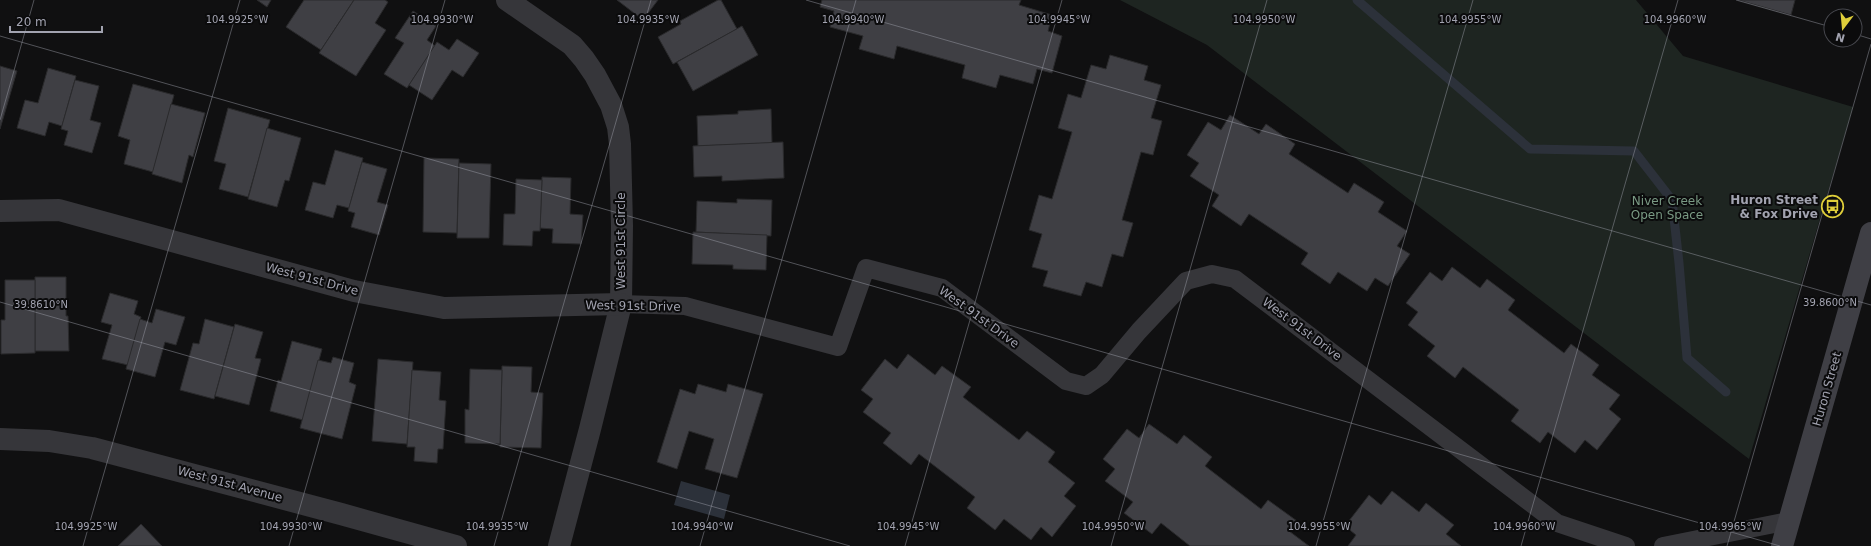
<svg xmlns="http://www.w3.org/2000/svg" width="1871" height="546" font-family="'DejaVu Sans',sans-serif">
	<rect width="100%" height="100%" fill="#101011"/>
	<!-- green -->
	<path fill="#1e2521" d="M 1120,0 L 1636,0 L 1683,56 L 1853,107 L 1749,459 L 1207,45 Z"/>
	<!-- water -->
	<path fill="#2c313a" d="M 681,481 L 730,495 L 724,519 L 674,505 Z"/>
	<g fill="none" stroke-linecap="round" stroke-linejoin="round">
		<!-- stream -->
		<path stroke="#2c313a" stroke-width="9" d="M 1357,0 L 1530,149 L 1634,151 L 1672,200 L 1679,263 L 1687,358 L 1726,392"/>
	</g>
	<!-- building -->
	<g fill="#3f3f44" stroke="#2a2a2c">
		<path d="M 257,0 L 271,0 L 267,7 Z"/>
		<path d="M 304,0 L 354,0 L 321,50 L 286,27 Z"/>
		<path d="M 354,0 L 385,0 L 388,2 L 375,23 L 386,30 L 356,76 L 319,53 Z"/>
		<path d="M 617,0 L 658,0 L 643,20 Z"/>
		<path d="M 718,0 L 721,0 L 737,29 L 673,64 L 658,37 L 681,24 L 680,21 Z"/>
		<path d="M 822,0 L 1021,0 L 1019,5 L 1052,15 L 1048,31 L 1062,36 L 1052,73 L 1037,69 L 1033,84 L 1000,75 L 996,88 L 962,78 L 965,65 L 897,46 L 894,59 L 859,49 L 863,36 L 830,27 L 834,11 L 820,7 Z"/>
		<path d="M 1738,0 L 1795,0 L 1791,15 Z"/>
		<path d="M 413,11 L 436,26 L 427,40 L 435,46 L 407,88 L 384,74 L 404,43 L 395,38 Z"/>
		<path d="M 742,26 L 758,55 L 693,91 L 677,62 Z"/>
		<path d="M 457,39 L 479,53 L 463,77 L 452,70 L 432,100 L 409,85 L 437,42 L 449,50 Z"/>
		<path d="M 1110,55 L 1148,66 L 1144,80 L 1161,85 L 1151,118 L 1162,121 L 1153,155 L 1141,152 L 1122,220 L 1133,223 L 1123,257 L 1112,254 L 1102,287 L 1086,282 L 1081,296 L 1043,286 L 1048,271 L 1032,267 L 1042,234 L 1029,230 L 1039,195 L 1052,199 L 1072,132 L 1058,128 L 1068,94 L 1081,98 L 1091,65 L 1106,69 Z"/>
		<path d="M 0,66 L 17,71 L 0,129 Z"/>
		<path d="M 48,68 L 76,76 L 62,126 L 49,122 L 45,136 L 17,128 L 25,100 L 38,103 Z"/>
		<path d="M 75,80 L 99,86 L 90,120 L 101,123 L 92,153 L 64,145 L 68,131 L 61,129 Z"/>
		<path d="M 133,84 L 174,95 L 153,172 L 124,164 L 130,140 L 118,136 Z"/>
		<path d="M 171,104 L 205,113 L 193,157 L 189,155 L 182,183 L 152,174 Z"/>
		<path d="M 228,108 L 270,120 L 248,197 L 219,189 L 226,164 L 214,161 Z"/>
		<path d="M 771,109 L 772,143 L 698,146 L 697,116 L 738,114 L 738,111 Z"/>
		<path d="M 1230,115 L 1259,134 L 1266,124 L 1295,144 L 1289,154 L 1348,193 L 1354,183 L 1384,202 L 1378,212 L 1407,231 L 1397,246 L 1410,254 L 1388,286 L 1375,278 L 1367,291 L 1338,272 L 1330,284 L 1301,264 L 1308,253 L 1249,214 L 1241,226 L 1212,206 L 1219,195 L 1190,176 L 1199,163 L 1187,155 L 1208,122 L 1221,130 Z"/>
		<path d="M 267,128 L 301,138 L 289,181 L 285,180 L 277,207 L 248,199 Z"/>
		<path d="M 783,142 L 784,178 L 722,181 L 722,176 L 694,177 L 693,146 Z"/>
		<path d="M 335,150 L 363,158 L 349,208 L 337,205 L 333,218 L 305,210 L 313,182 L 325,185 Z"/>
		<path d="M 424,158 L 459,159 L 457,233 L 423,232 Z"/>
		<path d="M 362,162 L 387,169 L 377,202 L 388,205 L 379,235 L 351,227 L 355,213 L 348,211 Z"/>
		<path d="M 459,163 L 491,164 L 489,238 L 457,238 Z"/>
		<path d="M 542,177 L 571,178 L 570,214 L 583,215 L 581,244 L 552,243 L 553,229 L 540,228 Z"/>
		<path d="M 516,179 L 542,180 L 540,231 L 533,231 L 532,246 L 503,245 L 504,214 L 515,214 Z"/>
		<path d="M 737,199 L 772,200 L 771,236 L 696,232 L 697,201 L 737,203 Z"/>
		<path d="M 693,232 L 767,235 L 766,270 L 733,269 L 733,265 L 692,264 Z"/>
		<path d="M 1452,267 L 1480,288 L 1487,279 L 1515,300 L 1508,310 L 1564,353 L 1571,344 L 1599,365 L 1592,375 L 1620,395 L 1609,409 L 1621,419 L 1597,450 L 1585,440 L 1575,453 L 1548,432 L 1540,443 L 1511,421 L 1519,410 L 1463,367 L 1455,378 L 1427,356 L 1435,346 L 1408,325 L 1418,312 L 1406,303 L 1430,272 L 1442,281 Z"/>
		<path d="M 35,277 L 66,277 L 66,316 L 68,316 L 69,351 L 35,351 Z"/>
		<path d="M 5,280 L 35,280 L 35,353 L 1,354 L 1,320 L 5,320 Z"/>
		<path d="M 110,293 L 138,301 L 134,314 L 141,317 L 128,365 L 102,359 L 112,325 L 101,322 Z"/>
		<path d="M 156,309 L 185,317 L 176,345 L 165,342 L 155,377 L 126,369 L 140,319 L 152,323 Z"/>
		<path d="M 205,319 L 234,327 L 214,399 L 180,390 L 193,343 L 199,344 Z"/>
		<path d="M 235,324 L 263,332 L 255,358 L 261,359 L 249,405 L 215,396 Z"/>
		<path d="M 292,341 L 322,349 L 303,420 L 270,411 L 278,380 L 281,381 Z"/>
		<path d="M 908,354 L 935,375 L 942,366 L 971,387 L 963,397 L 1019,440 L 1027,431 L 1055,452 L 1048,462 L 1075,483 L 1064,496 L 1076,506 L 1052,537 L 1041,527 L 1031,540 L 1004,519 L 995,530 L 967,508 L 975,497 L 919,454 L 911,465 L 883,443 L 891,433 L 863,412 L 873,399 L 861,390 L 885,359 L 897,369 Z"/>
		<path d="M 333,357 L 354,363 L 349,382 L 356,385 L 342,439 L 300,428 L 318,360 L 331,363 Z"/>
		<path d="M 378,359 L 413,362 L 407,444 L 372,441 Z"/>
		<path d="M 502,366 L 532,367 L 531,392 L 543,393 L 541,448 L 500,447 Z"/>
		<path d="M 470,369 L 502,370 L 500,444 L 465,443 L 465,409 L 469,410 Z"/>
		<path d="M 412,370 L 441,372 L 439,400 L 446,401 L 443,449 L 438,449 L 437,463 L 414,461 L 415,447 L 407,447 Z"/>
		<path d="M 698,384 L 726,392 L 728,384 L 763,394 L 737,478 L 705,469 L 714,439 L 689,431 L 677,469 L 657,462 L 680,389 L 695,394 Z"/>
		<path d="M 1149,424 L 1177,444 L 1184,435 L 1212,457 L 1205,466 L 1261,509 L 1268,500 L 1297,521 L 1289,531 L 1309,546 L 1190,546 L 1161,523 L 1152,534 L 1124,513 L 1133,502 L 1105,481 L 1115,469 L 1103,459 L 1127,429 L 1139,438 Z"/>
		<path d="M 1392,491 L 1419,512 L 1426,503 L 1454,525 L 1446,534 L 1461,546 L 1348,546 L 1356,535 L 1345,526 L 1369,495 L 1381,505 Z"/>
		<path d="M 141,524 L 162,546 L 118,546 Z"/>
	</g>
	<g fill="none" stroke-linecap="round" stroke-linejoin="round">
		<!-- lane -->
		<g stroke="#36363a" stroke-width="18">
			<path d="M 621,304 L 685,306 L 838,347 L 866,268 L 942,288 L 1066,381 L 1086,386 L 1102,375 L 1139,331 L 1186,281 L 1212,274 L 1235,279 L 1557,523 L 1626,546"/>
			<path d="M 1663,546 L 1789,521"/>
		</g>
		<!-- street -->
		<g stroke="#36363a" stroke-width="22">
			<path d="M 507,0 L 572,45 L 584,59 L 595,75 L 611,105 L 618,127 L 620,144 L 622,226 L 621,304 L 590,429 L 559,546"/>
			<path d="M 0,211 L 59,210 L 354,291 L 444,308 L 621,304"/>
			<path d="M 0,439 L 49,441 L 92,448 L 341,514 L 456,546"/>
		</g>
		<!-- secondary -->
		<path stroke="#3f3f45" stroke-width="22" d="M 1782,546 L 1871,233"/>
	</g>
	<!-- ticks -->
	<path fill="none" stroke="#a2a3b0" stroke-width="1" stroke-opacity="0.45" d="M 806,0 L 1871,305M 1736,0 L 1831,27M 1855,34 L 1871,39M 0,36 L 1780,546M 0,120 L 34,0M 0,302 L 850,546M 83,546 L 240,0M 289,546 L 445,0M 494,546 L 651,0M 700,546 L 856,0M 905,546 L 1062,0M 1111,546 L 1267,0M 1316,546 L 1473,0M 1521,546 L 1678,0M 1727,546 L 1871,44"/>
	<!-- icons -->
	<defs>
		<symbol id="bus-ring" viewBox="-11 -11 22 22"><circle r="9.5" fill="#0b0b0c" stroke="#dfce3a" stroke-width="1.5"/><path d="M-5-6H5V4H4V6H2V4H-2V6H-4V4H-5ZM-3.5-4V0h7V-4ZM-3.5 1.2v1.5H-2V1.2ZM2 1.2v1.5H3.5V1.2Z" fill="#dfce3a"/></symbol>
	</defs>
	<g fill-rule="evenodd">
		<use href="#bus-ring" x="1820" y="194" width="25" height="25"/>
	</g>
	<g text-anchor="middle" stroke-width="4" stroke-linejoin="round" paint-order="stroke">
		<!-- poi labels -->
		<g font-size="12" font-weight="bold" fill="#a2a3b0" stroke="#0b0b0c" text-anchor="end">
			<text x="1818" y="204">Huron Street<tspan x="1818" dy="14">&amp; Fox Drive</tspan></text>
		</g>
		<!-- park labels -->
		<g font-size="12" fill="#7a9a84" stroke="#0b0b0c">
			<text x="1667" y="205">Niver Creek<tspan x="1667" dy="14">Open Space</tspan></text>
		</g>
		<!-- street labels -->
		<g font-size="12" fill="#a2a3b0" stroke="#0b0b0c">
			<text transform="translate(621 241) rotate(-90)" y="4">West 91st Circle</text>
			<text transform="translate(312 279) rotate(15)" y="4">West 91st Drive</text>
			<text transform="translate(633 306) rotate(1)" y="4">West 91st Drive</text>
			<text transform="translate(979 317) rotate(36)" y="4">West 91st Drive</text>
			<text transform="translate(1302 329) rotate(37)" y="4">West 91st Drive</text>
			<text transform="translate(1827 389) rotate(-74)" y="4">Huron Street</text>
			<text transform="translate(230 484) rotate(15)" y="4">West 91st Avenue</text>
		</g>
	</g>
	<g font-size="10" text-anchor="middle" fill="#a2a3b0" stroke="#0b0b0c" stroke-width="4" stroke-linejoin="round" paint-order="stroke">
		<text x="237" y="23">104.9925°W</text>
		<text x="442" y="23">104.9930°W</text>
		<text x="648" y="23">104.9935°W</text>
		<text x="853" y="23">104.9940°W</text>
		<text x="1059" y="23">104.9945°W</text>
		<text x="1264" y="23">104.9950°W</text>
		<text x="1470" y="23">104.9955°W</text>
		<text x="1675" y="23">104.9960°W</text>
		<text x="1830" y="306">39.8600°N</text>
		<text x="41" y="308">39.8610°N</text>
		<text x="86" y="530">104.9925°W</text>
		<text x="291" y="530">104.9930°W</text>
		<text x="497" y="530">104.9935°W</text>
		<text x="702" y="530">104.9940°W</text>
		<text x="908" y="530">104.9945°W</text>
		<text x="1113" y="530">104.9950°W</text>
		<text x="1319" y="530">104.9955°W</text>
		<text x="1524" y="530">104.9960°W</text>
		<text x="1730" y="530">104.9965°W</text>
	</g>
	<!-- north arrow -->
	<g transform="translate(1843 28) rotate(196)"><circle r="19" fill="#0b0b0c" stroke="#47484e"/>
	<path d="M0-3L7 15L0 10L-7 15Z" fill="#dfce3a"/>
	<text y="-6" font-size="11" font-weight="bold" text-anchor="middle" fill="#a2a3b0">N</text>
	</g>
	<!-- scale -->
	<path d="M10 26v6h92v-6" fill="none" stroke="#a2a3b0" stroke-width="2"/>
	<text x="16" y="26" font-size="12" fill="#a2a3b0" stroke="#0b0b0c" stroke-width="3" paint-order="stroke">20 m</text>
</svg>
